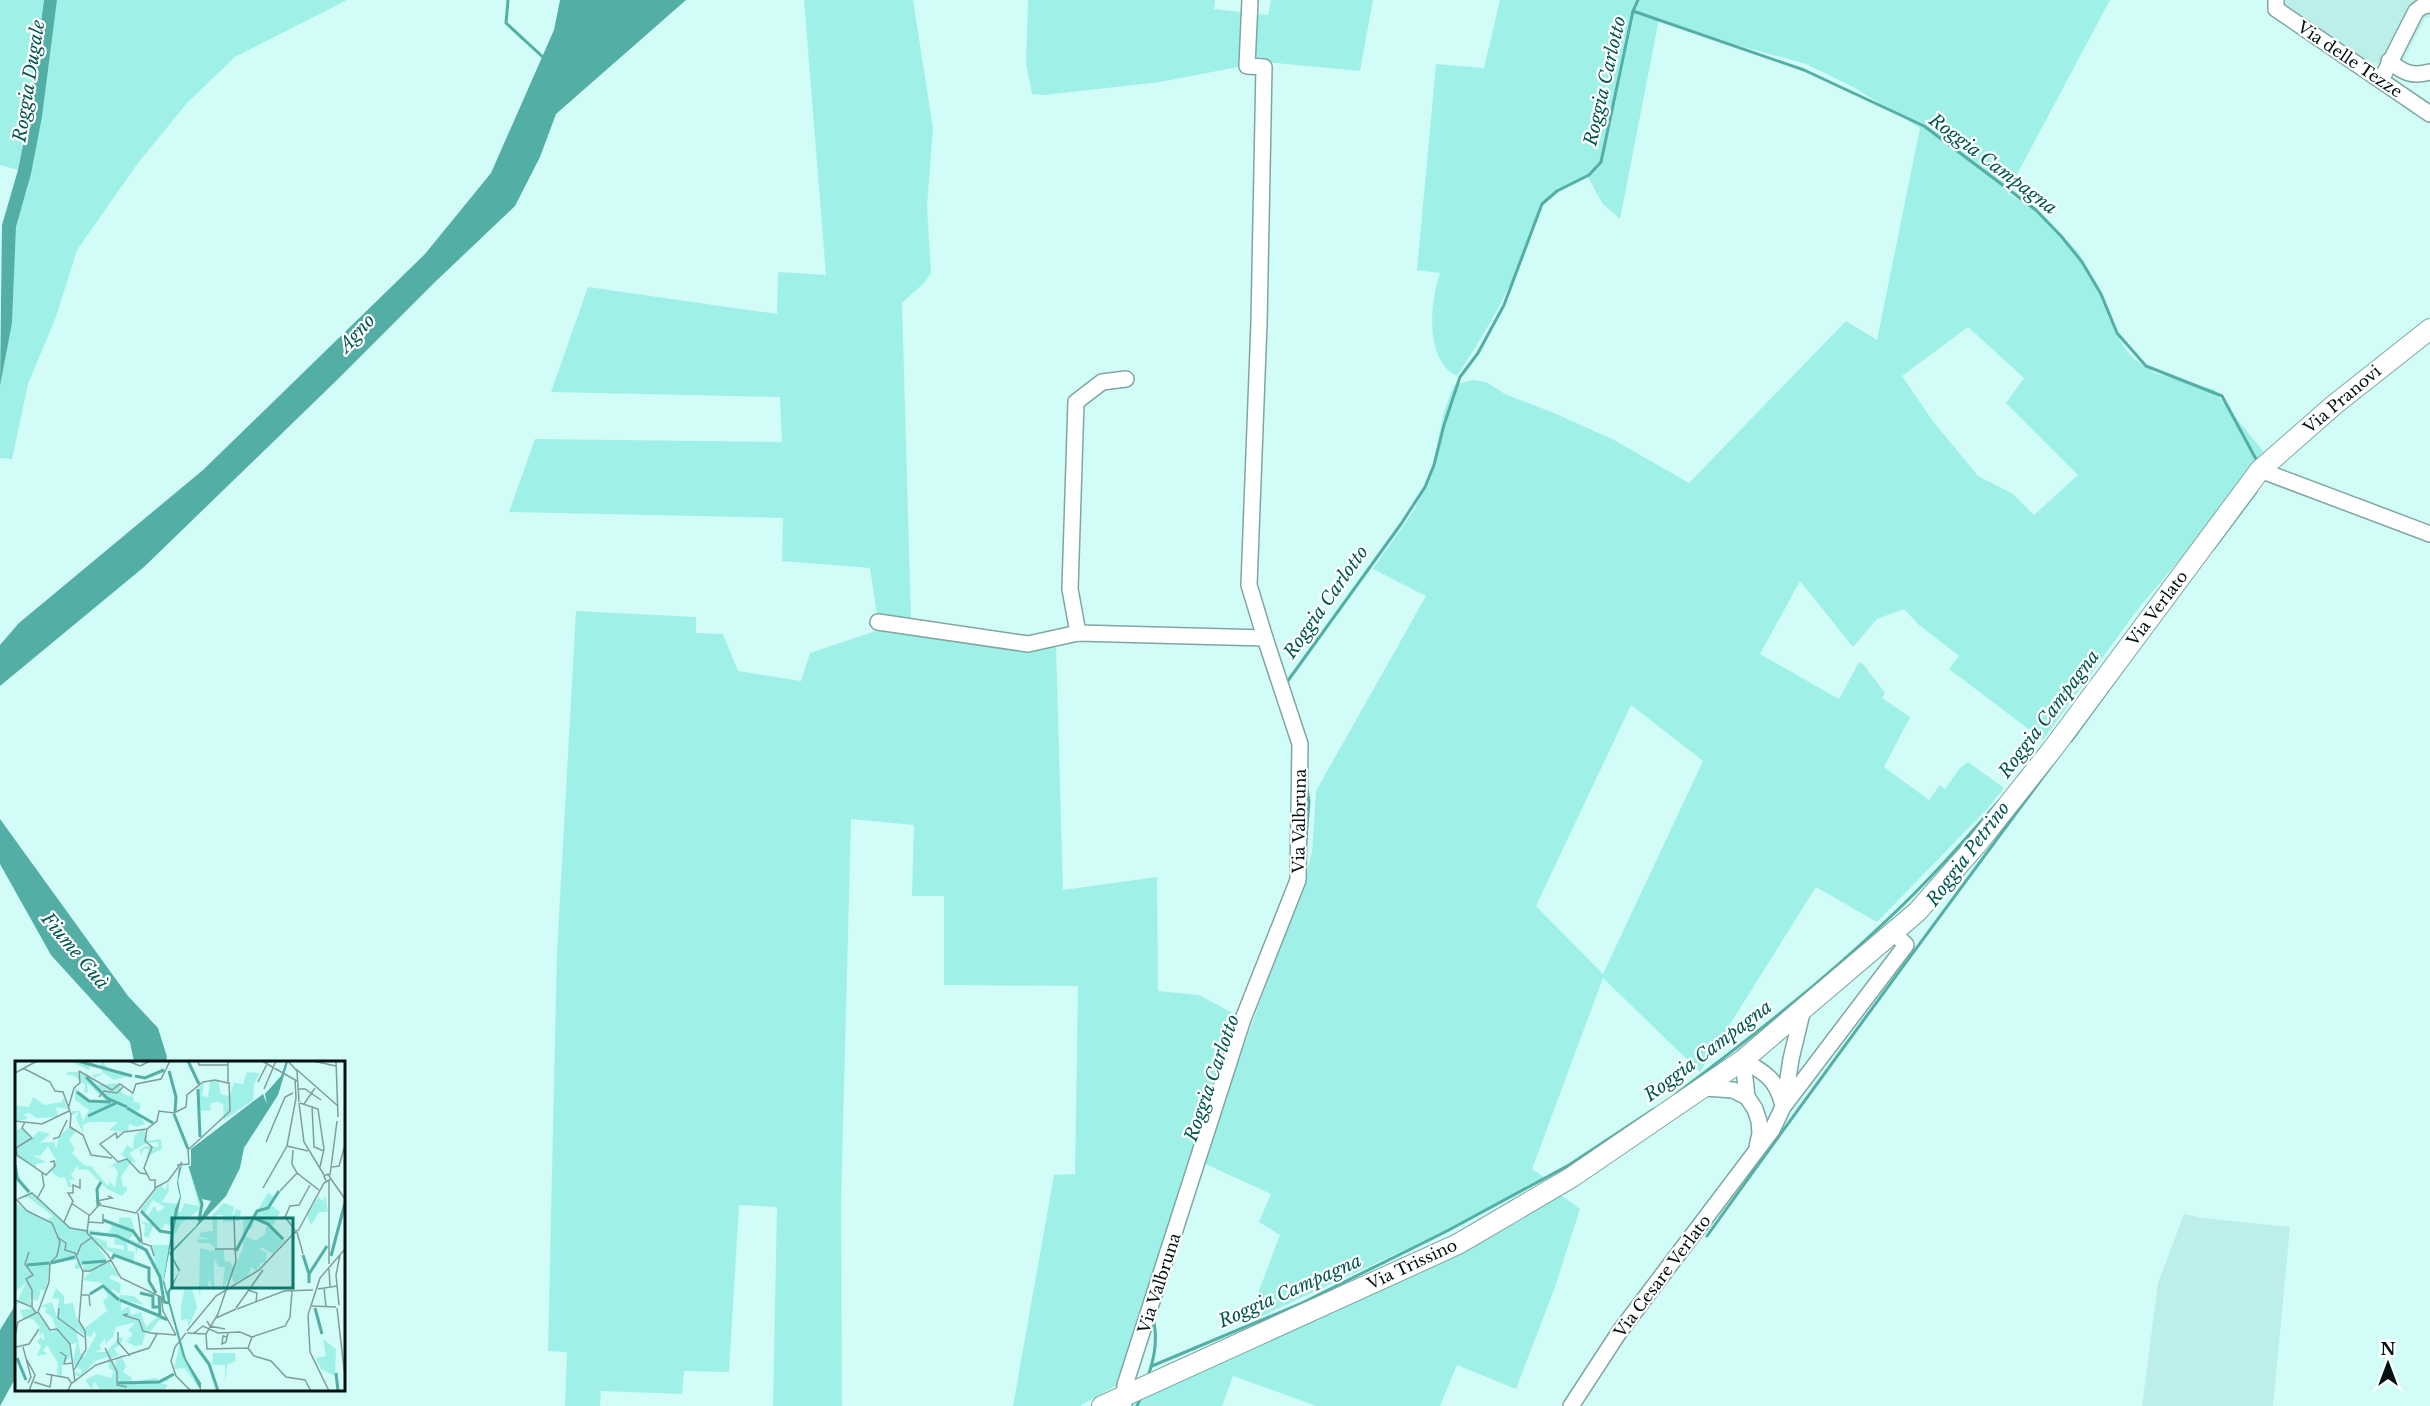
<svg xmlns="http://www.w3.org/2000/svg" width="2430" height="1406" font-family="'Libre Baskerville',serif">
	<rect width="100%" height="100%" fill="#d2fcf7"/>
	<!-- built -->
	<g fill="#bcefea">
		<path d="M 2282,0 L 2430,0 L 2430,17 L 2425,18 L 2399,69 L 2371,62 L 2304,18 L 2282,4 Z"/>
		<path d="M 2184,1214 L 2203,1218 L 2290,1227 L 2273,1406 L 2142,1406 L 2158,1283 Z"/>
	</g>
	<!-- green -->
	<g fill="#9ff1e8" fill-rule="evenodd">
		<path d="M 0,0 L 44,0 L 29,115 L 18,170 L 0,165 Z"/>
		<path d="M 57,0 L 347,0 L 235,57 L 187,103 L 138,163 L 77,250 L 56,317 L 28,384 L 12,459 L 0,458 L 0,386 L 12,323 L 16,227 L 31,174 L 42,117 Z"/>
		<path d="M 804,0 L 913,0 L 933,128 L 927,206 L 931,273 L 925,282 L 902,303 L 911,619 L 877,614 L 870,568 L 782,561 L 783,518 L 509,512 L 535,439 L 782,442 L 780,397 L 551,392 L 588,287 L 777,314 L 778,272 L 826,275 Z"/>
		<path d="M 1028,0 L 1215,0 L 1214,9 L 1268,15 L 1271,0 L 1373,0 L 1360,71 L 1264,62 L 1160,82 L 1044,95 L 1032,94 L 1026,64 Z"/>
		<path d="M 1500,0 L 2110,0 L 2007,193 L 2034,208 L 2079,253 L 2111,314 L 2123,346 L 2134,359 L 2155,373 L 2215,390 L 2219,397 L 2267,456 L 2137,610 L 2043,740 L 1949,669 L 1959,656 L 1918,624 L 1904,609 L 1877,619 L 1853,647 L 1800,581 L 1760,654 L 1839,699 L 1859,662 L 1863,664 L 1885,693 L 1882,698 L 1910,717 L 1884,767 L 1929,800 L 1940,785 L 1945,789 L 1960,768 L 1968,762 L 2004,788 L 1987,809 L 1877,922 L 1816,887 L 1700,1072 L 1603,978 L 1532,1169 L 1544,1177 L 1454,1227 L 1260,1317 L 1254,1304 L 1280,1235 L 1259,1222 L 1271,1194 L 1201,1162 L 1305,880 L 1312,852 L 1316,791 L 1426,596 L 1373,569 L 1414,510 L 1430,478 L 1444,412 L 1454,385 L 1473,380 L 1486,382 L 1505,394 L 1554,413 L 1614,440 L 1689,483 L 1846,321 L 1877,340 L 1920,128 L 1853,87 L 1806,64 L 1733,44 L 1659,19 L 1620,219 L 1602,203 L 1588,177 C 1570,181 1549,192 1540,210 C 1530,227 1527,248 1519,266 C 1502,304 1480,341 1457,376 C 1424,360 1430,302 1440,273 L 1417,270 L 1436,64 L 1484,68 ZM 1968,327 L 2024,378 L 2006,403 L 2078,475 L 2034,515 L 2013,494 L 1978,476 L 1932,420 L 1902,376 ZM 1631,705 L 1703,761 L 1603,974 L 1536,906 Z"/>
		<path d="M 576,611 L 696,617 L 696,633 L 723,634 L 738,671 L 801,681 L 810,653 L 879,630 L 1028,649 L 1056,645 L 1063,890 L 1157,877 L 1158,991 L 1199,995 L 1238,1016 L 1117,1385 L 1080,1406 L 1013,1406 L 1054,1175 L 1075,1174 L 1078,986 L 944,985 L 944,896 L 912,896 L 914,825 L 851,819 L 841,1204 L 842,1406 L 773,1406 L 777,1207 L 739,1205 L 729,1372 L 684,1371 L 682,1394 L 601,1391 L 600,1406 L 565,1406 L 567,1352 L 548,1351 L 557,951 Z"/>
		<path d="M 1561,1195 L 1580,1209 L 1555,1287 L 1516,1389 L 1457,1365 L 1440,1406 L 1316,1406 L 1233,1376 L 1222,1406 L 1126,1406 Z"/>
	</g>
	<!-- water -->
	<g fill="#53aea6">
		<path d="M 44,0 L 57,0 L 42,117 L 31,174 L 16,227 L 12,323 L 0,386 L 2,225 L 18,170 L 29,115 Z"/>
		<path d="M 560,0 L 686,0 L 556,114 L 540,157 L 515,206 L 434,283 L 338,379 L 144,567 L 0,686 L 0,645 L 19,623 L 203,470 L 425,254 L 491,173 L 554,30 Z"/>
		<path d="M 0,819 L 128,996 L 158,1028 L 167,1057 L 166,1062 L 134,1062 L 130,1042 L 51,955 L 0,864 Z"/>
		<path d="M 16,1304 L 16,1377 L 0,1406 L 0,1330 Z"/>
	</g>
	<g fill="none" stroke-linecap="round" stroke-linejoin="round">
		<!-- stream -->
		<g stroke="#53aea6" stroke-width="3">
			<path d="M 508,0 L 506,23 L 545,59"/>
			<path d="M 1633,11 L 1804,70 L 1924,126 L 2036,210 L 2061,236 L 2082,262 L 2101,294 L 2117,333 L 2146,366 L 2222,396 L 2257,461"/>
			<path d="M 2214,548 L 2256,492"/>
			<path d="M 1287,682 L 1401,524 L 1425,487 L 1434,465 L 1444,425 L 1460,377 L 1478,353 L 1504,305 L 1542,204 L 1557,191 L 1589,175 L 1601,162 L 1633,11 L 1638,0"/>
			<path d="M 2071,741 L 2122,671"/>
			<path d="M 1306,839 L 1309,801 L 1306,783"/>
			<path d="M 1676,1094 C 1749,1039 1821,983 1887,920 C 1927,883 1963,842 1999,801"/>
			<path d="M 1707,1236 C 1823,1074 1942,913 2061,753"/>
			<path d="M 1152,1366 L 1300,1304 L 1447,1231 L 1569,1165 L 1654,1109"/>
			<path d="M 1148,1376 C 1155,1357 1158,1338 1153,1318"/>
			<path d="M 1137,1406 L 1141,1397"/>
		</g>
		<defs>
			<g id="minor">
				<path d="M 1250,0 L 1247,66 L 1264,67 L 1259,323 L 1249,585 L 1265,638"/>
				<path d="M 2276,0 L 2276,9 L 2430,114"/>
				<path d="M 2389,61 C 2404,73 2412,77 2430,72"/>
				<path d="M 2381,80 L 2416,11 L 2423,6 L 2430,5"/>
				<path d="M 2260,470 L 2430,534"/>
				<path d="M 878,622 L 1028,644 L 1078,633 L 1265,638 L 1300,744 L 1298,880 L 1243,1019 L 1125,1385 L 1124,1404"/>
				<path d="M 1078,633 L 1070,589 L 1076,402 L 1102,382 L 1126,379"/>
				<path d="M 1743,1060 L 1747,1097 L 1755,1109 L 1759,1121 L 1760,1133 L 1757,1147"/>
				<path d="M 1743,1060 C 1763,1072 1775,1077 1782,1102"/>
				<path d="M 1705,1088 L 1733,1090 L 1747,1097"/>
				<path d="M 1784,1104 L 1791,1059 L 1803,1009"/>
				<path d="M 1571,1406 L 1620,1331 L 1772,1130 L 1783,1107 L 1906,945 L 1893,932"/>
			</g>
			<path id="major" d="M 1102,1406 L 1458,1244 L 1572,1177 L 1743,1060 L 1917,912 L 1977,844 L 2054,747 L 2260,470 L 2334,405 L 2430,329"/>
		</defs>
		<!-- minor casing -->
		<use href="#minor" stroke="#7fa7a2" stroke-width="18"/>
		<!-- major casing -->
		<use href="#major" stroke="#7fa7a2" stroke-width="22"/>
		<!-- minor -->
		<use href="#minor" stroke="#fff" stroke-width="15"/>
		<!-- major -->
		<use href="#major" stroke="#fff" stroke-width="20"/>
	</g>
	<g text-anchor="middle" stroke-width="4.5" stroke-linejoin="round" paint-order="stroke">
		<!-- street labels -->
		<g font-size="16" fill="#031110" stroke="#fff">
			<text transform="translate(2350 59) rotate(34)" y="6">Via delle Tezze</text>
			<text transform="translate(2342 399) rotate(-40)" y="6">Via Pranovi</text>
			<text transform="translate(2157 608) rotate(-53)" y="6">Via Verlato</text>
			<text transform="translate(1299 821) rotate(-89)" y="6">Via Valbruna</text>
			<text transform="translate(1412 1264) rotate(-25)" y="6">Via Trissino</text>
			<text transform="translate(1662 1276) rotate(-53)" y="6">Via Cesare Verlato</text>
			<text transform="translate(1159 1283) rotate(-72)" y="6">Via Valbruna</text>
		</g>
		<!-- water labels -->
		<g font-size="18" font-style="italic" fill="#035752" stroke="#fff">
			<text transform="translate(29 81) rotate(-81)" y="6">Roggia Dugale</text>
			<text transform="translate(1605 81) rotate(-77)" y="6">Roggia Carlotto</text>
			<text transform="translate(1993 164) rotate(37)" y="6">Roggia Campagna</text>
			<text transform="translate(357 333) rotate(-48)" y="6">Agno</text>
			<text transform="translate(1326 602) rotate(-55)" y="6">Roggia Carlotto</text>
			<text transform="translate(2049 714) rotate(-53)" y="6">Roggia Campagna</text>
			<text transform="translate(1968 854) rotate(-53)" y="6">Roggia Petrino</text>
			<text transform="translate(75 951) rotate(50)" y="6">Fiume Guà</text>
			<text transform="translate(1708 1051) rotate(-37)" y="6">Roggia Campagna</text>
			<text transform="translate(1212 1078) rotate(-71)" y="6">Roggia Carlotto</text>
			<text transform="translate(1290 1291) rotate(-24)" y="6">Roggia Campagna</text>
		</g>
	</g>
	<!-- overview -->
	<g transform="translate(15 1061)">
		<rect width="330" height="330" fill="#d2fcf7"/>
		<path d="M 54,0 L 70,0 L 73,5 L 74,1 L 85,5 L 87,0 L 96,0 L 89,2 L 95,9 L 113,15 L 99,19 L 89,12 L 80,17 L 77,14 L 88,12 L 86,7 L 75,5 L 74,9 ZM 53,11 L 62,11 L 66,19 L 64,11 L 70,13 L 82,24 L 104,22 L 107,32 L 115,36 L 117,31 L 119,41 L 125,42 L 125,49 L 121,49 L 130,63 L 122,66 L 114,63 L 113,70 L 108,71 L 94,69 L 103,61 L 74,61 L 68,64 L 68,72 L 61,57 L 64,51 L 57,54 L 57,50 L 65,50 L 68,60 L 74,49 L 60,39 L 60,27 L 75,40 L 90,39 L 72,22 L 73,31 L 69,32 L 70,24 L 58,14 L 51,14 ZM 232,11 L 245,12 L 239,23 L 238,39 L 209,59 L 208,43 L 203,41 L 196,42 L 195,50 L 185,49 L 184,26 L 189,22 L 187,35 L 193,36 L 195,20 L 203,20 L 206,33 L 214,35 L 219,22 L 228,23 ZM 18,36 L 29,44 L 47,41 L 49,36 L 52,48 L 41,46 L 43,56 L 22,57 L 14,52 L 7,54 L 13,56 L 10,59 L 0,59 L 0,44 L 14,46 ZM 55,65 L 62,69 L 54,79 L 60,88 L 57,92 L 69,104 L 76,105 L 93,125 L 95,121 L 100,126 L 103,111 L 99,105 L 93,106 L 111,97 L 103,91 L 107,93 L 112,84 L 118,88 L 119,76 L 125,70 L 129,69 L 133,80 L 146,78 L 147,88 L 131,96 L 134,88 L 129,88 L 126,94 L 125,89 L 130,85 L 143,86 L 143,81 L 132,82 L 114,92 L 121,101 L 116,101 L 106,116 L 108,126 L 111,125 L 112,129 L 107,135 L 92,128 L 72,108 L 64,109 L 62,105 L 56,114 L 60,119 L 54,119 L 57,126 L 53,126 L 50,116 L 44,117 L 36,110 L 41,99 L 33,85 L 25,95 L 17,94 L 31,101 L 21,103 L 21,107 L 0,95 L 0,70 L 7,67 L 17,77 L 24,70 L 35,73 L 25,82 L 39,81 L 41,88 L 44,76 ZM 0,99 L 6,121 L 54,166 L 93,172 L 98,163 L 104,164 L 104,156 L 116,157 L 120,171 L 114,178 L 126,182 L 141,202 L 135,184 L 155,184 L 148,221 L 145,222 L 137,200 L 124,185 L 121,193 L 120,184 L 112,181 L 113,190 L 120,191 L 118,201 L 82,185 L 105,216 L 96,214 L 94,217 L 106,223 L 105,233 L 98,228 L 95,231 L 104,238 L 105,234 L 119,235 L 129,244 L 106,238 L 106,250 L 114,245 L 116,254 L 126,251 L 131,266 L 142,256 L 150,255 L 153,259 L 144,259 L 135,271 L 131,270 L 127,284 L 120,285 L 109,279 L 115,280 L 112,276 L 116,277 L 117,272 L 113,269 L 121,261 L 101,266 L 98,276 L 90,283 L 90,277 L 84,285 L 87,288 L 80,291 L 91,291 L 105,276 L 108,277 L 105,284 L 99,288 L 104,294 L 96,297 L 99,307 L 101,299 L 107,297 L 111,305 L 108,311 L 117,317 L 116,321 L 141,317 L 145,320 L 155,313 L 153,320 L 145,322 L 153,324 L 149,330 L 86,330 L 79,320 L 77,329 L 70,319 L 82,313 L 96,317 L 99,310 L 94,307 L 93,296 L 80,300 L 66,316 L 60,314 L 59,311 L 66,313 L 67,309 L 60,306 L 58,299 L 62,282 L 56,283 L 56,296 L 47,304 L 47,315 L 42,313 L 43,302 L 32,284 L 28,289 L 32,293 L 22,295 L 26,285 L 22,281 L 26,276 L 30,280 L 28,272 L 24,274 L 25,267 L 18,258 L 8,257 L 5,249 L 18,247 L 37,272 L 41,268 L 37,256 L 30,251 L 32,247 L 25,245 L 37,241 L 42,256 L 44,237 L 37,238 L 41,227 L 49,235 L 49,243 L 58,242 L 61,256 L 70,267 L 92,250 L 88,240 L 93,236 L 87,222 L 68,219 L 75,211 L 67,209 L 70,202 L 63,208 L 59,207 L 63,199 L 50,200 L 35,204 L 31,229 L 26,229 L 23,240 L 15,237 L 16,245 L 4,242 L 0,245 L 11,222 L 0,231 L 0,142 L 31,159 L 38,155 L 13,136 L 5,140 L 14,133 L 0,119 ZM 73,173 L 100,176 L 99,183 L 109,185 L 109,189 L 92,186 L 92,181 ZM 61,267 L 70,275 L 76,276 L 79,270 L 81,274 L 69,296 L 65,291 ZM 173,103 L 180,114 L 186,142 L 184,149 L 166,162 L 157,179 L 158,165 L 150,163 L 146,170 L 139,164 L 133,177 L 129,175 L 130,164 L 125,160 L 138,163 L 133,154 L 139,145 L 143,151 L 150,146 L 138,139 L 130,152 L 125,149 L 142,127 L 146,125 L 151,129 L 153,119 L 154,130 L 147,141 L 164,143 L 162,150 L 166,151 L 169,142 L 184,145 ZM 253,132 L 261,137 L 256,144 L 265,151 L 257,166 L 270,179 L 258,193 L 246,186 L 245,189 L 252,192 L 250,203 L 247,201 L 241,210 L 236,206 L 233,215 L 219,222 L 216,214 L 207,229 L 210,206 L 204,206 L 199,197 L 199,230 L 194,217 L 193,225 L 187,226 L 184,235 L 185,187 L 196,190 L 201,188 L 195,182 L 182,182 L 183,178 L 196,178 L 184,176 L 186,171 L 198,170 L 197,154 L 209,142 L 219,146 L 217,157 L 221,148 L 226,150 L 224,160 L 208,161 L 208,154 L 202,154 L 202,188 L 209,189 L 210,201 L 214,200 L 219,207 L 228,187 L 228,160 L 232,155 L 238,156 ZM 239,158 L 252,163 L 250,173 L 241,180 L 230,175 L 234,166 L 237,168 ZM 310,133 L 313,151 L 304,151 L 296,164 L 292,154 L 303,136 L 308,140 ZM 177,227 L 182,246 L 173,267 L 173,258 L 166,259 L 166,244 L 170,227 ZM 308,278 L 321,288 L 320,315 L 306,308 L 301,297 L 311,295 ZM 165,281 L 168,296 L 182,316 L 186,330 L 170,307 L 159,308 ZM 198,292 L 220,292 L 221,300 L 212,304 L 210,323 L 210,304 L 197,304 Z" fill="#9ff1e8" fill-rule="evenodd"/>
		<path d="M 271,0 L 273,1 L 263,34 L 229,87 L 225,107 L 211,135 L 156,193 L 165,209 L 155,231 L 155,241 L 171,298 L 186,322 L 186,330 L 168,296 L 148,222 L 160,148 L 165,136 L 162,122 L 164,107 L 167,104 L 163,120 L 166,136 L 154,192 L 181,165 L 196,140 L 187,138 L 176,108 L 176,88 L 248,33 L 252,43 L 250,33 L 266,15 ZM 154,192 L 164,211 L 152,231 L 149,219 Z" fill="#53aea6" fill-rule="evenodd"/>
		<path fill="none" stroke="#53aea6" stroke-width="3" d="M 63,0 L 117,15M 173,0 L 184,23M 154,10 L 161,36 L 160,51M 120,15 L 130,17 L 149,9M 71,16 L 92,37 L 112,46M 183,28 L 185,76M 62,31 L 74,40 L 96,41M 112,47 L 138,62M 159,53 L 173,88M 73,55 L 101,42M 0,104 L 2,117 L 14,131M 175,105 L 187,143 L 184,160M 83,145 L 82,128 L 86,121M 126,150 L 145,170 L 157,172M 239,157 L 253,163 L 268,178M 88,159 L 118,170 L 126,181M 75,172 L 102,175 L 131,189 L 145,216 L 149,241 L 154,242M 221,190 L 242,150 L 253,147 L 264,130M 288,194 L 294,213M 316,195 L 330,142M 97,198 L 99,194 L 134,207 L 134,220 L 141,232M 36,202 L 60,196M 67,202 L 91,200M 12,204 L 34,202M 294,222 L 294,213 L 312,185M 125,232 L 138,235 L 138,246 L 143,246M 75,233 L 88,225 L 104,239M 144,235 L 145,255 L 152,259M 105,239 L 145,255M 300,247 L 307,273M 180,284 L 194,303 L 203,330M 2,297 L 11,319M 321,312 L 323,330M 103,322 L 144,321 L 159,313"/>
		<path fill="none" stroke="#7f9e9b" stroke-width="1.5" d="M 113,0 L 125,5 L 135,0M 183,0 L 184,4 L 213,4M 247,0 L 282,20M 273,0 L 282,10 L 284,41M 298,0 L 321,5M 321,0 L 323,56M 8,7 L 35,21 L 40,30 L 48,31 L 56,53 L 55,66 L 68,74 L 76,94 L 97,97M 281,8 L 323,45M 64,10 L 97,29 L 105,23 L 118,32 L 121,23 L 146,18 L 155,0M 0,12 L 22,0M 243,21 L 253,1M 249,28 L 261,0M 284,28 L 290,28 L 306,39M 84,36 L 89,30 L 102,32 L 108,26M 284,42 L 289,81 L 309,114M 285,42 L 303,48 L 309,88 L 305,106M 289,43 L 300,27M 297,45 L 299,86 L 309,90M 53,48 L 59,27 L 65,22 L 64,10M 0,60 L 27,63 L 54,50M 10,61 L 7,67 L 17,77 L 1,87 L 2,94 L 31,114 L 40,105 L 39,100 L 35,101M 132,68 L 130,80 L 137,86 L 129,107 L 135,119 L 140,119 L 140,128 L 121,152 L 84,144 L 74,155 L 72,172 L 93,194 L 106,217 L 146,236 L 148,250 L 161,274M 38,78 L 44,76 L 52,59M 251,81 L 270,36 L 278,32M 272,85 L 293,90M 278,89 L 277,103 L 282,112 L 304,129M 162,104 L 174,103 L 173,89 L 215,50 L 214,21M 317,106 L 324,105 L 330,84M 132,113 L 125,112 L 112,98 L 103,101 L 85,83 L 101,72 L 102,77 L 109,71 L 132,68 L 142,60 L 144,50 L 159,52 L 171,46 L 172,34 L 188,21 L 200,19 L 213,22 L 213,0M 315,114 L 322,60M 316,118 L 330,138M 140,127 L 153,120 L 167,101M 248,127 L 272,85 L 281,37 L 280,19M 265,130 L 282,112M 0,137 L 12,150 L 37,162 L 45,181 L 42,195 L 35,202 L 34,221 L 23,251M 3,138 L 17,132 L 55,167 L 72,170M 22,138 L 29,125 L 27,112M 56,142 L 74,154M 86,143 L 82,140 L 97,137 L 93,135M 123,152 L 127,182 L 136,185 L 139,195M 219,155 L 220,188M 49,161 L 58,140 L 53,132 L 58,132 L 58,124 L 65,127 L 65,118M 73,161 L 88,162 L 88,153M 280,169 L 270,156 L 275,145 L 284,144 L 295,124M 283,170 L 309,122 L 316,118 L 313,113 L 309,115 L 311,120M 282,171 L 288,193M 42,176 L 51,182 L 50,189 L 60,192 L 68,211 L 64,260 L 70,270 L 71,288 L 59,309M 14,191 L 10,203 L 18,214 L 11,218 L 17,229 L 17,246M 62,194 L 66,184 L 76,177M 314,203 L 314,120M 314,208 L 315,226M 68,210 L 75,210 L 96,199M 309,227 L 311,246M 303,228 L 322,225M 233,229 L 242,232 L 241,241M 67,234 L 74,234 L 75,245M 0,239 L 17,246 L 21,252M 324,244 L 321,214 L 325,194M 297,245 L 321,246M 44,247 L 43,257 L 69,276M 221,247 L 248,209M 322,247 L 330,316M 222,248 L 269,230 L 298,229M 23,251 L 35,269 L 42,268 L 55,283 L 60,321M 113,253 L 108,254 L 124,259 L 128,270 L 136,272M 201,257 L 221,248M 192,260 L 195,265 L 210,268M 172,270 L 201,235 L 244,209 L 282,169 L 280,172M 103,271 L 103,281 L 115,295M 171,272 L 160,286 L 156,300 L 161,315 L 176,330M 172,272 L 191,273M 179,272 L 188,265 L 203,272 L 225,271 L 237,276M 191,273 L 203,253 L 221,200 L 220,188 L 200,188M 191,273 L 192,288 L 233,287M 0,275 L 3,261 L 23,251M 212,276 L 208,275 L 207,283 L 211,281 L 212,276 L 213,272 L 213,271M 237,276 L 233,287 L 239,295 L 256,300 L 271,316 L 290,319 L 296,330M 237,276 L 270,265 L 275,256 L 277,230M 1,286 L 14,283 L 24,268M 8,286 L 16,316 L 13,322M 90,287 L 102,311 L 102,324 L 112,326M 45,291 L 51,295 L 49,303 L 58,302M 12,299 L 20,314 L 14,330M 31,313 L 53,317 L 57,323M 19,321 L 35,326 L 37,313M 53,330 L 56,323 L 81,304 L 134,287 L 142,273 L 136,272 L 161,274M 314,330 L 295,291 L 293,254 L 305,217 L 330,188"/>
		<path fill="#0f766e" fill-opacity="0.15" stroke="#0f766e" stroke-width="3" d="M 157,157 L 278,157 L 278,227 L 157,227 Z"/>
		<rect width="330" height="330" fill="none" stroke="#031110" stroke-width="3"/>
	</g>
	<!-- north arrow -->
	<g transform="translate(2388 1364)" stroke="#ffffff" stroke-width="4.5" paint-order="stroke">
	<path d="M0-4.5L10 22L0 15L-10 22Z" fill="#031110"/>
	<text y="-9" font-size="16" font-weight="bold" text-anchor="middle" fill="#031110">N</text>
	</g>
</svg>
